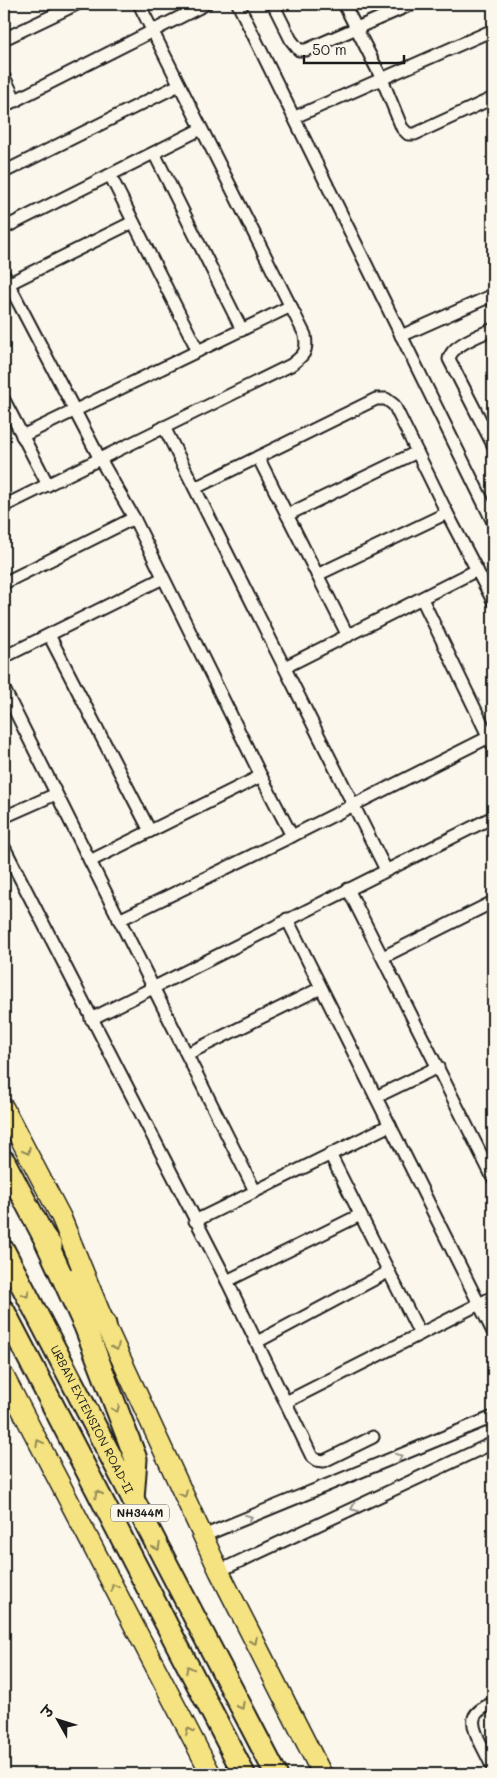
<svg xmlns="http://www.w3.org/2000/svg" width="497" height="1778" font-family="Mali,'Playpen Sans Deva',sans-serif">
	<rect width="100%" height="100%" fill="#fbf7ec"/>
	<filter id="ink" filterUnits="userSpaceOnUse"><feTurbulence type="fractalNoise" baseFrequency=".02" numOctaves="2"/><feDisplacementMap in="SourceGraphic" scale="10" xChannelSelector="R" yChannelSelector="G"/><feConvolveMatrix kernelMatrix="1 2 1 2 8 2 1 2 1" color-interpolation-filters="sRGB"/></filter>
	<g filter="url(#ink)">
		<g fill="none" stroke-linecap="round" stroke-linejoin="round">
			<defs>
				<g id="street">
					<path d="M 238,4 L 493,522"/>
					<path d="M 273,4 L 291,40 L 299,50 L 306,50 L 412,4"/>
					<path d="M 344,4 L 382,79 L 402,128 L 408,134 L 415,134 L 493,98"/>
					<path d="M 4,39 L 77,4"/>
					<path d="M 4,77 L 16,101"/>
					<path d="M 4,106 L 206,4"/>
					<path d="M 295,117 L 493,30"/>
					<path d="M 154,153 L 242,330"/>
					<path d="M 4,172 L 179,85"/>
					<path d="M 110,175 L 198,351"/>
					<path d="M 4,228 L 201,129"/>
					<path d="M 4,275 L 100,459 L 134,518 L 261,776 L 292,836"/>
					<path d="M 8,284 L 133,222"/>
					<path d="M 493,329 C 481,335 451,345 449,359 L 493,445"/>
					<path d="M 401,336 L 493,295"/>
					<path d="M 4,400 L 48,485"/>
					<path d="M 164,427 L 386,870"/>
					<path d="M 22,436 L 291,306"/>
					<path d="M 258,457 L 348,636"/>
					<path d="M 195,488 L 376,399 L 386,399 L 394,405 L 399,415 L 447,513 L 493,601"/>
					<path d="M 4,506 L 291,365 C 304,355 308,352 305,335 L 139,4"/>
					<path d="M 287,515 L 417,452"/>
					<path d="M 317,575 L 447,513"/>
					<path d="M 4,583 L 134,518"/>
					<path d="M 422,599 L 493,746"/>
					<path d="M 49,635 L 150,831"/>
					<path d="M 4,657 L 163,578"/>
					<path d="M 285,667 L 477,570"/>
					<path d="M 4,689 L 255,1191"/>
					<path d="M 4,817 L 56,794"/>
					<path d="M 4,847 L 227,1281 L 312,1457 L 316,1460 L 324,1461 L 373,1437"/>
					<path d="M 90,861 L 261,776"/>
					<path d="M 348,889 L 493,1178"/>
					<path d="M 287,919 L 493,1332"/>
					<path d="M 119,920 L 292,836 L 493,735"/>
					<path d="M 383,957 L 493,902"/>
					<path d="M 91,1019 L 493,817"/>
					<path d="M 187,1054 L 321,988"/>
					<path d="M 376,1097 L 438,1067"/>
					<path d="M 330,1154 L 420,1334"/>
					<path d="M 195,1221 L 390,1125"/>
					<path d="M 227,1281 L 360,1215"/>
					<path d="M 257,1342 L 388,1272"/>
					<path d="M 286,1402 L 493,1297"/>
					<path d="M 203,1536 L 493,1417"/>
					<path d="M 219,1571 L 493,1443"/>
					<path d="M 493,1703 C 472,1712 469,1719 479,1740 C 484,1750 489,1759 493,1769"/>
				</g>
				<g id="primary">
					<path d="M 4,1108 L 61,1217 L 105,1324 L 219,1571 L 322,1774"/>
					<path d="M 4,1376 L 211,1774"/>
				</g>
				<g id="highway">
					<path d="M 4,1161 L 43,1235 L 51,1246"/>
					<path d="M 43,1235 L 85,1326 L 136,1459 L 133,1499"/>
					<path id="s1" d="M 4,1251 L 276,1774"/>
					<path d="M 74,1279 L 105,1324"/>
					<path d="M 4,1311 L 244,1774"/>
				</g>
			</defs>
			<!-- street casing -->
			<use href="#street" stroke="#1c1c1c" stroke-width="15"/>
			<!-- primary casing -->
			<use href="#primary" stroke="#1c1c1c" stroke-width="22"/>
			<!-- highway casing -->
			<use href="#highway" stroke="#1c1c1c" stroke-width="25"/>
			<!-- street -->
			<use href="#street" stroke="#fbf7ec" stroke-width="11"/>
			<!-- primary -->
			<use href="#primary" stroke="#f5e382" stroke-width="19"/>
			<!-- highway -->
			<use href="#highway" stroke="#f5e382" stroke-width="21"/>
		</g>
		<!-- one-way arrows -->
		<defs><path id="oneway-chevron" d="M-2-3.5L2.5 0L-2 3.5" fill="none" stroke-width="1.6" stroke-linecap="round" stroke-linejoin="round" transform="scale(1.25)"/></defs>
		<g stroke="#938954">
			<use href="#oneway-chevron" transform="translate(27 1151) rotate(62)"/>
			<use href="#oneway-chevron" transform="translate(26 1294) rotate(63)"/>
			<use href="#oneway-chevron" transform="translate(116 1347) rotate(65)"/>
			<use href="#oneway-chevron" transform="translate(116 1409) rotate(69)"/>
			<use href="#oneway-chevron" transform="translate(39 1443) rotate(-118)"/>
			<use href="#oneway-chevron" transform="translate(98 1494) rotate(-117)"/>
			<use href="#oneway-chevron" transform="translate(184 1494) rotate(65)"/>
			<use href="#oneway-chevron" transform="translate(157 1547) rotate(62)"/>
			<use href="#oneway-chevron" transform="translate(114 1587) rotate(-117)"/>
			<use href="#oneway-chevron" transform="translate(254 1641) rotate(63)"/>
			<use href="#oneway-chevron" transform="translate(189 1669) rotate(-117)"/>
			<use href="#oneway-chevron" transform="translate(241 1706) rotate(62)"/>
			<use href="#oneway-chevron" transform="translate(189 1731) rotate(-117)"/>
		</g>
		<g stroke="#97948e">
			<use href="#oneway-chevron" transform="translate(399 1457) rotate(-22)"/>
			<use href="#oneway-chevron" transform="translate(354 1508) rotate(155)"/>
			<use href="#oneway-chevron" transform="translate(249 1518) rotate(-22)"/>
		</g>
	</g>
	<g text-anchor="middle" stroke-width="5" stroke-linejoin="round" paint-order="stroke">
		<!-- shield labels -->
		<rect fill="#fbf7ec" stroke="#5f5e5a" stroke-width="1" x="111" y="1504.5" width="58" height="17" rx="4"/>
		<g font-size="11" font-weight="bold" fill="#1c1c1c">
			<text x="140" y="1517">NH344M</text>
		</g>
		<!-- street labels -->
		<g font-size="12" fill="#1c1c1c" stroke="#fbf7ec">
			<text dy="4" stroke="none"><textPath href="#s1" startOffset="190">URBAN EXTENSION ROAD-II</textPath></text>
		</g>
	</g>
	<!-- margin -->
	<rect width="497" height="1778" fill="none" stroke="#fbf7ec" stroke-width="20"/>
	<rect x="10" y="10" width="477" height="1758" fill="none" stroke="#1c1c1c" stroke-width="2" filter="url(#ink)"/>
	<!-- north arrow -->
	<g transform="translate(58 1720) rotate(309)" stroke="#fbf7ec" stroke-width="4" paint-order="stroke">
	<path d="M0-4L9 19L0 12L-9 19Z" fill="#1c1c1c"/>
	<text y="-8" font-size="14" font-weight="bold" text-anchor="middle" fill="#1c1c1c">उ</text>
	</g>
	<!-- scale -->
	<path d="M304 55v8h100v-8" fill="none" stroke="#1c1c1c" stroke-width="2.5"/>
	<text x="312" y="55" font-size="15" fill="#1c1c1c" stroke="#fbf7ec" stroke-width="4" paint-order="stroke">50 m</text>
</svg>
